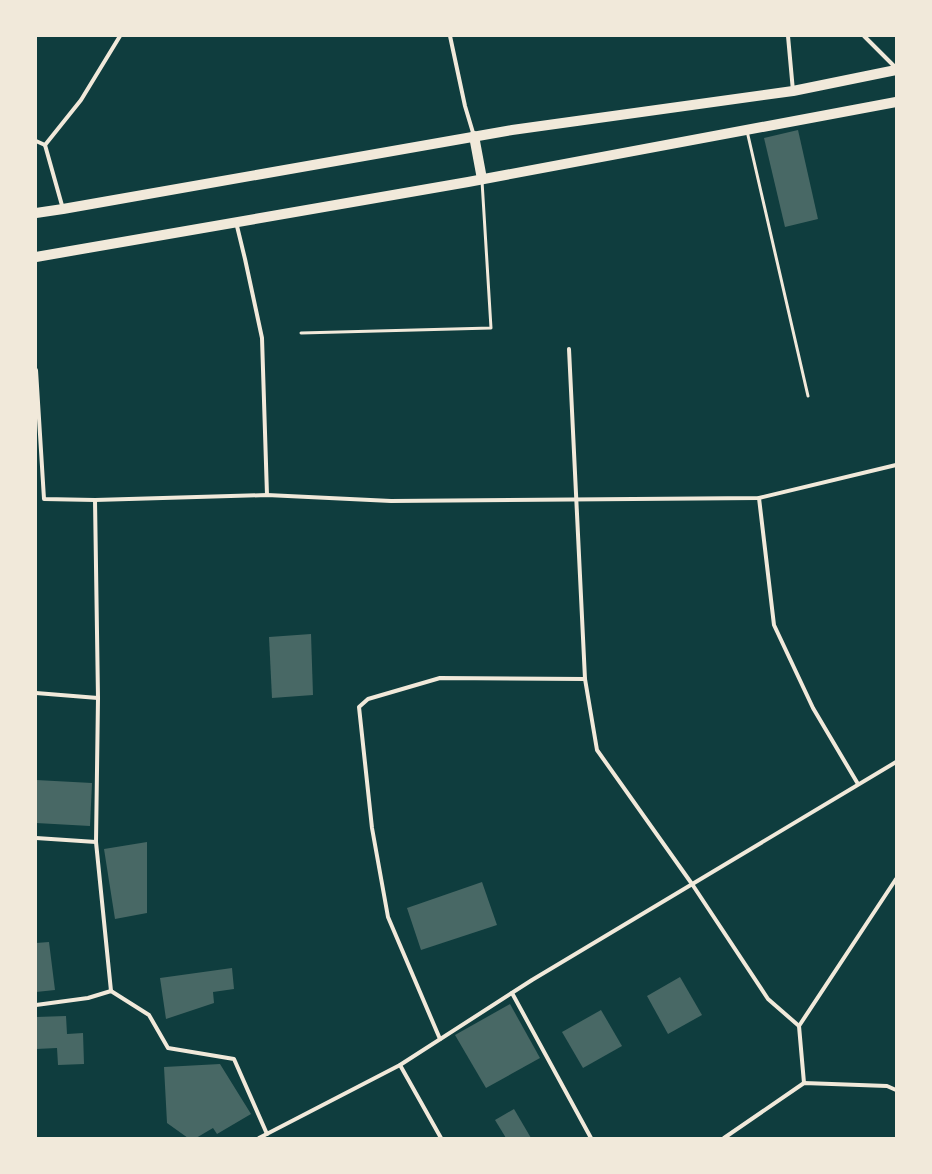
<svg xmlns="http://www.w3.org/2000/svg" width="932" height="1174" font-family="'DejaVu Sans',sans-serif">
	<rect width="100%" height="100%" fill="#0f3d3e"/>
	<!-- building -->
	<g fill="#486865">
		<path d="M 798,130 L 818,219 L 785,227 L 764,138 Z"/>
		<path d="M 311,634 L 313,695 L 272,698 L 269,637 Z"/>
		<path d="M 36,780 L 92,783 L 90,826 L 36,823 Z"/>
		<path d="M 147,842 L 147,913 L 115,919 L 104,849 Z"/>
		<path d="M 482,882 L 497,925 L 421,950 L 407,908 Z"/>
		<path d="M 49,942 L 55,990 L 36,992 L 36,943 Z"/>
		<path d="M 232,968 L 234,989 L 213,992 L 214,1003 L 166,1019 L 160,978 Z"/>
		<path d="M 680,977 L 702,1015 L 668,1034 L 647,996 Z"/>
		<path d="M 510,1004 L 540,1058 L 486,1088 L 455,1035 Z"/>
		<path d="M 601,1010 L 622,1046 L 583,1068 L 562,1032 Z"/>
		<path d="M 66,1016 L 67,1034 L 83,1033 L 84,1064 L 58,1065 L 57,1048 L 36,1049 L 36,1017 Z"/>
		<path d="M 220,1064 L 251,1114 L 217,1134 L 213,1128 L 196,1138 L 188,1138 L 167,1123 L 164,1067 Z"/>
		<path d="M 514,1109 L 531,1138 L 506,1138 L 495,1120 Z"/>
	</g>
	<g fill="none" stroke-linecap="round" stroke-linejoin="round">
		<!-- service -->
		<g stroke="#f1e9da" stroke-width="3">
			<path d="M 747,131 L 808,396"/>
			<path d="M 301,333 L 491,328 L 482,181"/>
		</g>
		<!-- minor -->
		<g stroke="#f1e9da" stroke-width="4">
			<path d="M 450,36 L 465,106 L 474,136"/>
			<path d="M 788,36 L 793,91"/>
			<path d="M 864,36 L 896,68"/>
			<path d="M 36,141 L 45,145"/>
			<path d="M 45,145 L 81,100 L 120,36"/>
			<path d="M 45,145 L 63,209"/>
			<path d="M 236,222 L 245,259 L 262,338 L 267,495"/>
			<path d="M 569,349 L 585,679 L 597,750 L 692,884 L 768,999 L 799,1026"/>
			<path d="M 36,370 L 44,499 L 95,500 L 267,495 L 391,501 L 759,498 L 896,465"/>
			<path d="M 759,498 L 774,625 L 813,708 L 858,784"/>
			<path d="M 95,500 L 98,698 L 96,842 L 111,991"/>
			<path d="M 36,693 L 98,698"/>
			<path d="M 36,838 L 96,842"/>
			<path d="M 512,993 L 591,1138"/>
			<path d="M 36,1005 L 88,998 L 111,991 L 149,1015 L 168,1048 L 234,1059 L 267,1134"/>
			<path d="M 440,1039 L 388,917 L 372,828 L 359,707 L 368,699 L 440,678 L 585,679"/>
			<path d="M 400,1065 L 441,1138"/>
			<path d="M 804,1083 L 799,1026 L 896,879"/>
			<path d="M 259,1138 L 400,1065 L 532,980 L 896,762"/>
			<path d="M 724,1138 L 804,1083 L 887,1086 L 896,1090"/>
		</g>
		<!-- primary -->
		<g stroke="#f1e9da" stroke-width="10">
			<path d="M 474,136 L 482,179"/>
			<path d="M 36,213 L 63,209 L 512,130 L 793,91 L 896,70"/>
			<path d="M 36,257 L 468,182 L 896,102"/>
		</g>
	</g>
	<!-- border -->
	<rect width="932" height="1174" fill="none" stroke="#f1e9da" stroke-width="74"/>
</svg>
